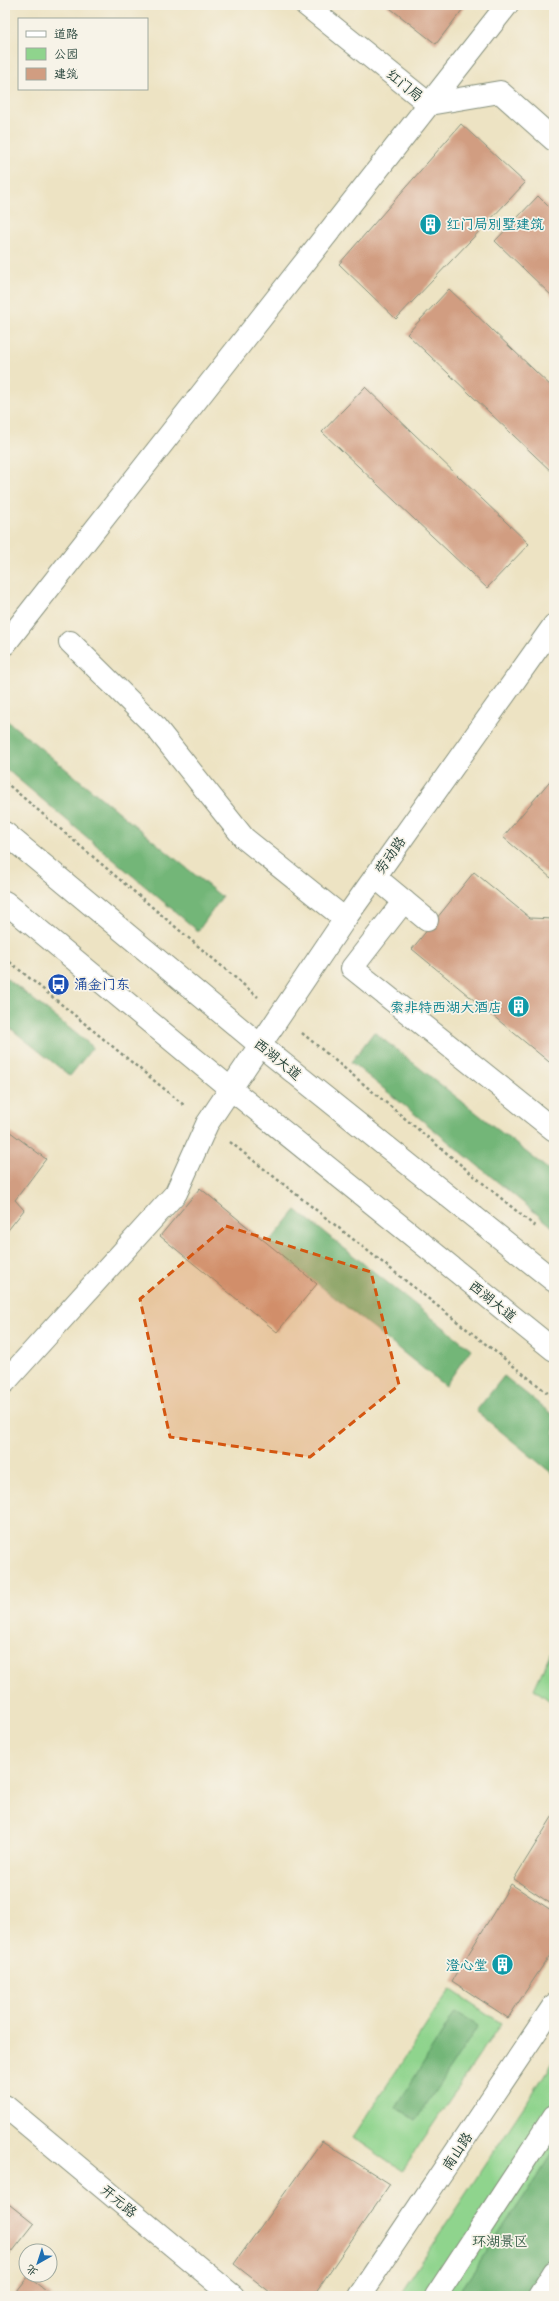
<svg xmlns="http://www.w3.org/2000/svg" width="559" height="2301" font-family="'Patrick Hand','LXGW WenKai TC',sans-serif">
	<rect width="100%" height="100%" fill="#f7f3e8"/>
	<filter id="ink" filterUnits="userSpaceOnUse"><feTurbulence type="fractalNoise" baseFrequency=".025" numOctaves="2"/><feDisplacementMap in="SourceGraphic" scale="8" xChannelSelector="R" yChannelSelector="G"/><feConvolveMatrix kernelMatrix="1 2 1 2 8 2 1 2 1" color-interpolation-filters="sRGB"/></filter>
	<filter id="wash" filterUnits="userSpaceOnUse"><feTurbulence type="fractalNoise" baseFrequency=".012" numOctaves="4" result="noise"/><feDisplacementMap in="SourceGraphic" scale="16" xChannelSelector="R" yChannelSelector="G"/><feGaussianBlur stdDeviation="0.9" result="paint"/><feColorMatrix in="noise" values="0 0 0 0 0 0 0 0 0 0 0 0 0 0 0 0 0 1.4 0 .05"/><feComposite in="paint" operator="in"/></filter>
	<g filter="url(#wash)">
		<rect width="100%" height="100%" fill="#ede3c3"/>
		<!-- green -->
		<g fill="#8fd48d" stroke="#578860">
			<path d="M 554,1645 L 554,1704 L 534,1689 Z"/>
			<path d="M 450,1989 L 501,2023 L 402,2171 L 353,2137 Z"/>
			<path d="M 554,2059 L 554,2296 L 398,2296 L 538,2085 Z"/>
		</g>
		<!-- forest -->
		<g fill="#73b678" stroke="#497a56">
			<path d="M 5,719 L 222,897 L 198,931 L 5,768 Z"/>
			<path d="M 5,977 L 93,1047 L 70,1076 L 5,1024 Z"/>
			<path d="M 374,1032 L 554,1174 L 554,1228 L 351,1062 Z"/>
			<path d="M 296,1210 L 471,1349 L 445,1386 L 268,1244 Z"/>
			<path d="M 504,1376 L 554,1416 L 554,1475 L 476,1411 Z"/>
			<path d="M 455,2012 L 478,2026 L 416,2120 L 396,2107 Z"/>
			<path d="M 554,2152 L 554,2296 L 457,2296 Z"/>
		</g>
		<g id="blocks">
			<!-- building -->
			<g fill="#d19d81">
				<path d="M 386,5 L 466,5 L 436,44 Z"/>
				<path d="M 461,124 L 525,183 L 396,319 L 339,264 Z"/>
				<path d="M 538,196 L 554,212 L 554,298 L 495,241 Z"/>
				<path d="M 449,289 L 554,389 L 554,474 L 407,334 Z"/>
				<path d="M 365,387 L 529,544 L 487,588 L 322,432 Z"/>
				<path d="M 554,776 L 554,874 L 551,878 L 503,837 Z"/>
				<path d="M 474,872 L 530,918 L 554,919 L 554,1066 L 412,949 Z"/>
				<path d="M 5,1128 L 46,1159 L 15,1200 L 24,1210 L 5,1234 Z"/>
				<path d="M 200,1188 L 317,1284 L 277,1332 L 160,1236 Z"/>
				<path d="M 554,1814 L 554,1906 L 514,1879 Z"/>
				<path d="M 511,1884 L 554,1912 L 554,1949 L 508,2018 L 452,1981 Z"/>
				<path d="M 322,2141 L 390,2184 L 313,2296 L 275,2296 L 234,2264 Z"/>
				<path d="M 5,2201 L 34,2224 L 5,2261 Z"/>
				<path d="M 28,2277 L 53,2296 L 13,2296 Z"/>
			</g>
		</g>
	</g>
	<g filter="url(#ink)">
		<use href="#blocks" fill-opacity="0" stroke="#86907c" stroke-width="1"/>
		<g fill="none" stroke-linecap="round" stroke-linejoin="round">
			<defs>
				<g id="minor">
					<path d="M 306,5 L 429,104 L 500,92 L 554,140"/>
					<path d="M 70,642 L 154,725 L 244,838 L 345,919"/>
					<path d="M 5,644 L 507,5"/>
					<path d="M 375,877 L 427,920"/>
					<path d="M 404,901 L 352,968 L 554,1130"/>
					<path d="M 5,1382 L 176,1193 L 207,1124 L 345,919 L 554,625"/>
					<path d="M 5,2106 L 233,2296"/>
					<path d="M 539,2296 L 554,2272"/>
				</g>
				<g id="major">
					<path d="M 5,833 L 261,1046 L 554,1281"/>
					<path d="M 5,902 L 232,1090 L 554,1350"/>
					<path d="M 359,2296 L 554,2005"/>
					<path d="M 436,2296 L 554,2116"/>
				</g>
			</defs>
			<!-- minor casing -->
			<use href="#minor" stroke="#86907c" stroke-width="24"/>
			<!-- major casing -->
			<use href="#major" stroke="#86907c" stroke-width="24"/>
			<!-- path -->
			<g stroke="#86907c" stroke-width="2.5" stroke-dasharray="3 3" stroke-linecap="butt">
				<path d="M 5,782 L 258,997"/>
				<path d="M 5,958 L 185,1106"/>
				<path d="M 302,1033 L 537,1228"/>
				<path d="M 230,1142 L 554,1398"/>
			</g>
			<!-- minor -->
			<use href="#minor" stroke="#fff" stroke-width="22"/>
			<!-- major -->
			<use href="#major" stroke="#fff" stroke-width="22"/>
		</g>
	</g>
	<!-- marked area -->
	<path fill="#d45610" fill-opacity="0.2" stroke="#d45610" stroke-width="3" stroke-dasharray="8 5" stroke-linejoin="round" d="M 226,1226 L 371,1272 L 399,1385 L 310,1457 L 170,1437 L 140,1299 Z"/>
	<!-- icons -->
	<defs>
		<symbol id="building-disc" viewBox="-11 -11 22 22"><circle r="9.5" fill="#0f9aa8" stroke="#f7f3e8"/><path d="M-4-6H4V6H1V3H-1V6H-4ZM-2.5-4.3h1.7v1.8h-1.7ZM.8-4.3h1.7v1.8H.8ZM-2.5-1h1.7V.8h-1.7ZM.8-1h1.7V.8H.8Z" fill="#fff"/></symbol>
		<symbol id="bus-disc" viewBox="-11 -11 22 22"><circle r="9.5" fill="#1a4fb4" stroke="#f7f3e8"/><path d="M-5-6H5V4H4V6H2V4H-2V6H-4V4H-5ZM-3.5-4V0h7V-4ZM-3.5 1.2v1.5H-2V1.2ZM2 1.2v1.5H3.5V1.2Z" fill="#fff"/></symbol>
	</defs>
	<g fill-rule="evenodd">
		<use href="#building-disc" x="418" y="212" width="25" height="25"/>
		<use href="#bus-disc" x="46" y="972" width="25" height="25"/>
		<use href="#building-disc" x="506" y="994" width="25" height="25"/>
		<use href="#building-disc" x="490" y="1952" width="25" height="25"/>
	</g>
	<g text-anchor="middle" stroke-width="3.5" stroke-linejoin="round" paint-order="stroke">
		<!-- street labels -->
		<g font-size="14" fill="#1f3d34" stroke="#f7f3e8">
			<text transform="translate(405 85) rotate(39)" y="5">红门局</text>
			<text transform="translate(390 855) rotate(-55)" y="5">劳动路</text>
			<text transform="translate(278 1059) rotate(39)" y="5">西湖大道</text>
			<text transform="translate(493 1301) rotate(39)" y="5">西湖大道</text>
			<text transform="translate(457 2151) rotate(-56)" y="5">南山路</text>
			<text transform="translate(119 2201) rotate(40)" y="5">开元路</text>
		</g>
		<!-- culture labels -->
		<g font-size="14" fill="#0d838f" stroke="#f7f3e8" text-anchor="end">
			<text x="446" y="229" text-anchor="start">红门局别墅建筑</text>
			<text x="502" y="1012">索非特西湖大酒店</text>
			<text x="488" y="1970">澄心堂</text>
		</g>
		<!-- transit labels -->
		<g font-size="14" fill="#164399" stroke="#f7f3e8" text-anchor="start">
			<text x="74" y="989">涌金门东</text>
		</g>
		<!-- park labels -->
		<g font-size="14" fill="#355b46" stroke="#f7f3e8">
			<text x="500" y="2246">环湖景区</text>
		</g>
	</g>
	<!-- margin -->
	<rect width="559" height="2301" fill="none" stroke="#f7f3e8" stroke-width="20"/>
	<!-- legend -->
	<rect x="18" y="18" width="130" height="72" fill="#f7f3e8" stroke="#a1aaa0"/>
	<rect x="26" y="31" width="20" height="6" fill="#ffffff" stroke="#a1aaa0"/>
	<text x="54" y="38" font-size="12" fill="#1f3d34">道路</text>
	<rect x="26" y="48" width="20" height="12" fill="#8fd48d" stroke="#a1aaa0"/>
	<text x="54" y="58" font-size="12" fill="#1f3d34">公园</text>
	<rect x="26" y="68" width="20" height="12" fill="#d19d81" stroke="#a1aaa0"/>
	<text x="54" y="78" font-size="12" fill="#1f3d34">建筑</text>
	<!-- north arrow -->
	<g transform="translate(38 2263) rotate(219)"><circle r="19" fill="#f7f3e8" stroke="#a1aaa0"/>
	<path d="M0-3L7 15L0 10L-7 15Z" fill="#1f6fb2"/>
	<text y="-6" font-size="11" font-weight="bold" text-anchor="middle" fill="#1f3d34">北</text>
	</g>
</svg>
